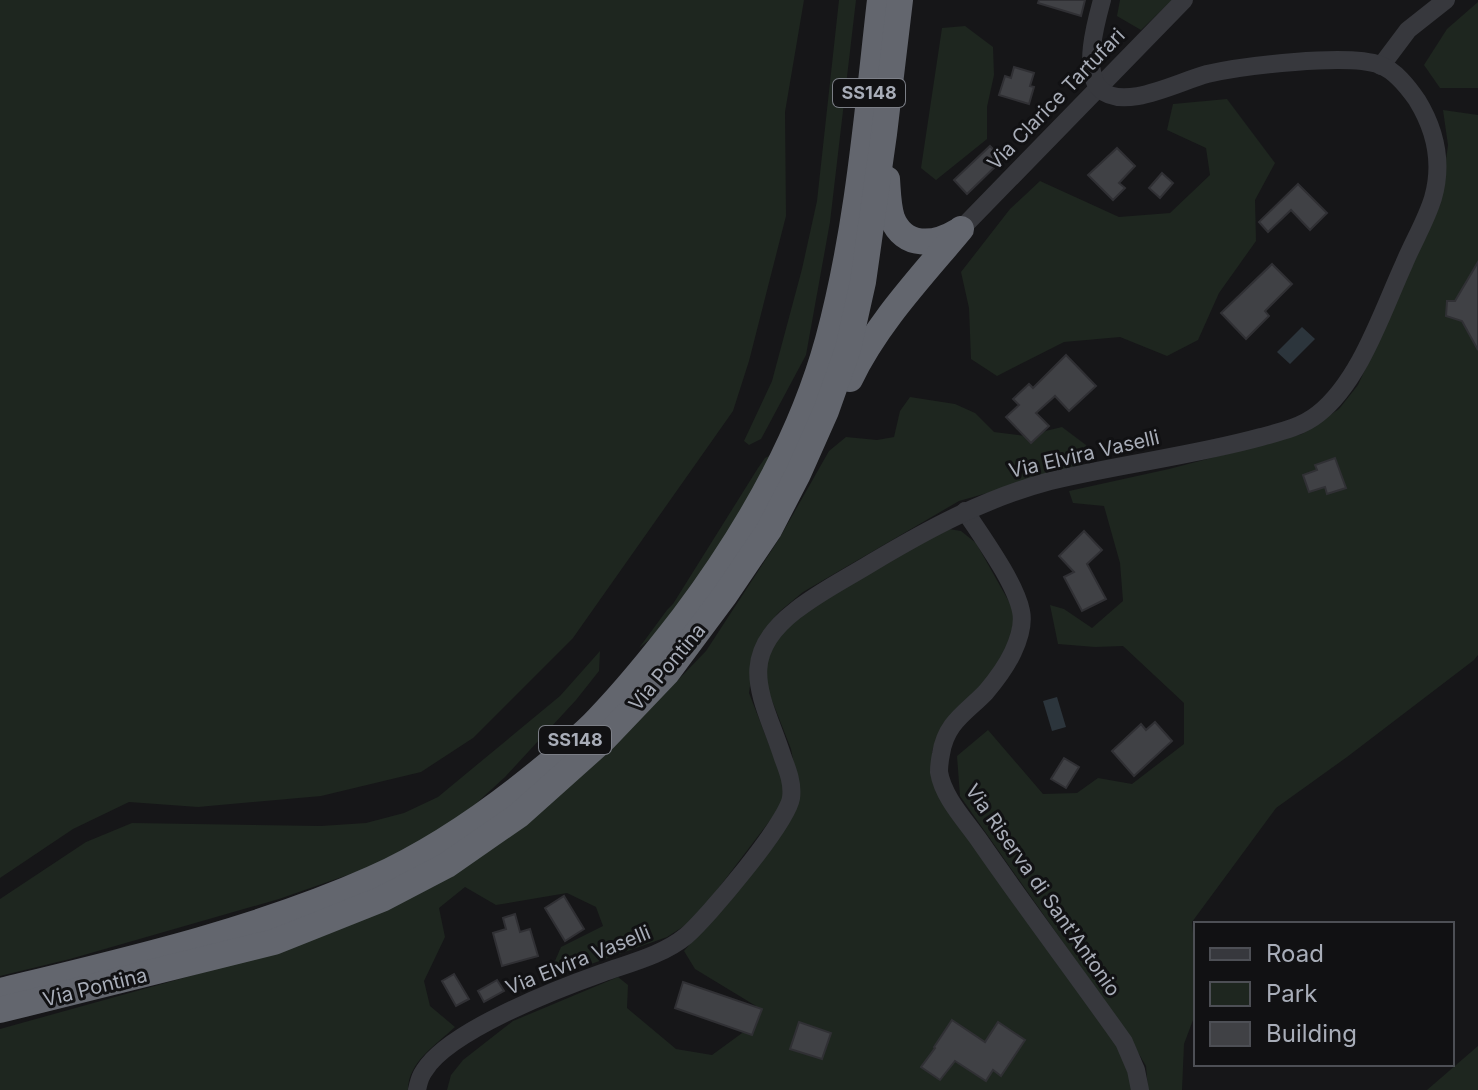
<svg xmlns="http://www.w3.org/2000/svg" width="1478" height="1090" font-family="Inter,sans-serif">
	<rect width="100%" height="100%" fill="#161618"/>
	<!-- green -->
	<g fill="#1e261f" fill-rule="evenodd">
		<path d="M 0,0 L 804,0 L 785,112 L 786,216 L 749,361 L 733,411 L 573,638 L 473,738 L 421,772 L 321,796 L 198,807 L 129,802 L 73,829 L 0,878 Z"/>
		<path d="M 839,0 L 856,0 L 830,222 L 806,355 L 761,439 L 749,445 L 744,441 L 772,381 L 802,269 L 817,201 Z"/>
		<path d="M 1120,0 L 1172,0 L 1141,30 L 1117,16 Z"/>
		<path d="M 1478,2 L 1478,88 L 1440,88 L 1424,65 L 1447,29 Z"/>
		<path d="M 965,26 L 993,47 L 994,75 L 987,107 L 987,139 L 936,180 L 921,168 L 942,28 Z"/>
		<path d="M 1227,99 L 1275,163 L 1255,200 L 1256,241 L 1219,293 L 1198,340 L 1167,356 L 1120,337 L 1064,342 L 997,376 L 971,359 L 969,308 L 961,272 L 1010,209 L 1040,181 L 1119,217 L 1170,213 L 1210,175 L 1206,148 L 1167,130 L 1173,104 Z"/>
		<path d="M 1443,110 L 1478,115 L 1478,262 L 1455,301 L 1447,301 L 1446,315 L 1462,321 L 1470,336 L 1478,331 L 1478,655 L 1474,660 L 1347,757 L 1276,808 L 1192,922 L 1196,965 L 1196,1012 L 1184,1044 L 1182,1090 L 1148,1090 L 1146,1066 L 1124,1029 L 960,796 L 957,756 L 988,730 L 1043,794 L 1077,793 L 1098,778 L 1132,784 L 1184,744 L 1184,703 L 1123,646 L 1095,647 L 1058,644 L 1050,605 L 1064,609 L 1092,628 L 1123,601 L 1120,563 L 1104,506 L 1073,503 L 1069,491 L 1169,469 L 1302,434 L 1339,409 L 1358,385 L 1440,205 L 1448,145 ZM 1335,458 L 1346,488 L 1328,494 L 1325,487 L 1309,492 L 1303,475 L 1317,470 L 1316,464 Z"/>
		<path d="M 910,397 L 955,404 L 975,413 L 994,432 L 1025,436 L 1062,427 L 1086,445 L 1082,466 L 959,501 L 803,592 L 779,612 L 765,629 L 755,651 L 749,693 L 786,788 L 781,806 L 695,919 L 667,937 L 563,974 L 555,961 L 561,947 L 603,926 L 596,907 L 567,893 L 496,905 L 465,887 L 439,908 L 445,937 L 424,981 L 430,1006 L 455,1027 C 436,1045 408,1062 408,1090 L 0,1090 L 0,1029 L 291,948 L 614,746 L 706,651 L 779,539 L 829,451 L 846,437 L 877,440 L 894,437 L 900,411 Z"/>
		<path d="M 771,455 L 750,503 L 655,635 L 639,648 L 667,610 L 673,604 L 758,468 L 765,458 Z"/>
		<path d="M 949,529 L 961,531 L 976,543 L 1016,614 L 1003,662 L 942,727 L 932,751 L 935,772 L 1125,1058 L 1133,1090 L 447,1090 L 451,1075 L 463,1060 L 513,1021 L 618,977 L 628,985 L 627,1008 L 676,1049 L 712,1055 L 749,1028 L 756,1006 L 695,969 L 684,951 L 712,918 L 800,795 L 791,749 L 764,680 L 767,655 L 792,620 L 910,549 ZM 952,1020 L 969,1031 L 966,1036 L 982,1047 L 998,1022 L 1025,1041 L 1002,1075 L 993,1070 L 985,1081 L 934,1047 ZM 799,1022 L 830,1033 L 822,1059 L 790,1048 Z"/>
		<path d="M 600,651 L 599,671 L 576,700 L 505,777 L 456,822 L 382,863 L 279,899 L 70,959 L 0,976 L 0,899 L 86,842 L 132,823 L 321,826 L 366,823 L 404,813 L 438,797 L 560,696 Z"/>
		<path d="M 1478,1046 L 1478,1090 L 1427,1090 Z"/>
	</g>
	<!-- water -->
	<g fill="#2c353c">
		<path d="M 1302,327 L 1315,339 L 1290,364 L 1277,352 Z"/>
		<path d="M 1057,697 L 1066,727 L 1052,731 L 1043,701 Z"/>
	</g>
	<!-- building -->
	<g fill="#404145" stroke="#303034" stroke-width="2">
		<path d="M 1039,0 L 1085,0 L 1081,16 L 1038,3 Z"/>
		<path d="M 1014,67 L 1034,73 L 1030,86 L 1034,87 L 1029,104 L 999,95 L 1005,76 L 1011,78 Z"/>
		<path d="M 990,146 L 1003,159 L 967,194 L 954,180 Z"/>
		<path d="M 1117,148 L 1135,166 L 1119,183 L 1125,188 L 1113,200 L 1088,175 Z"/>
		<path d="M 1162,173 L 1173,183 L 1160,198 L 1149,188 Z"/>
		<path d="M 1298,184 L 1327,213 L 1310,230 L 1291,210 L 1268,232 L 1259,222 Z"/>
		<path d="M 1478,262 L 1478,350 L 1462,321 L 1446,316 L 1447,301 L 1455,301 Z"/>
		<path d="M 1272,264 L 1292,284 L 1265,311 L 1269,316 L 1246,339 L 1221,313 Z"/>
		<path d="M 1066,355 L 1096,386 L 1069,411 L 1055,396 L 1036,413 L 1049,426 L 1031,443 L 1006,417 L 1019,405 L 1013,399 L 1029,384 L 1033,388 Z"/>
		<path d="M 1335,458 L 1346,488 L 1327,494 L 1325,487 L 1309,492 L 1303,475 L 1317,470 L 1315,465 Z"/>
		<path d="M 1084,531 L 1102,550 L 1087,564 L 1106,599 L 1082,611 L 1064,577 L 1074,572 L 1059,556 Z"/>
		<path d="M 1155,722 L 1172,741 L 1134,776 L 1112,751 L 1141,724 L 1146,730 Z"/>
		<path d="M 1064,758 L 1079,767 L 1066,788 L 1051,779 Z"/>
		<path d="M 564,896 L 584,929 L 565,941 L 545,908 Z"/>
		<path d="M 515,914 L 520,932 L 530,929 L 538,956 L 502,966 L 493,933 L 506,929 L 503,918 Z"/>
		<path d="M 454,974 L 469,999 L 456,1006 L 442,981 Z"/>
		<path d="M 497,980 L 504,991 L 484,1002 L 478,991 Z"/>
		<path d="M 683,982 L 762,1009 L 752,1035 L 675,1008 Z"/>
		<path d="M 952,1020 L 985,1042 L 998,1022 L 1025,1040 L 1001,1076 L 993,1070 L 986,1081 L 955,1061 L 940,1080 L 921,1067 L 935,1048 L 934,1047 Z"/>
		<path d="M 799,1022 L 831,1033 L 822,1059 L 790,1049 Z"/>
	</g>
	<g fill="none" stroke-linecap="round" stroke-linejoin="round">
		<!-- minor -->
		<g stroke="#37383d" stroke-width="18">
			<path d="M 1381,66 L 1408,30 L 1446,0"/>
			<path d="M 961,229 L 1184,0"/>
			<path d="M 965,511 C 982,537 1015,582 1021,611 C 1024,625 1019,639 1013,652 C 1006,667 997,679 986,692 C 966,713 946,722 941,754 C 940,759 939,767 939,772 C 943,797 965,820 979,840 C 1026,908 1076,974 1124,1042 L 1136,1070 L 1140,1090"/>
			<path d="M 417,1090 C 419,1082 419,1078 424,1071 C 448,1031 557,989 602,973 C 630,963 663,955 686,936 C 708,917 787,823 791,798 C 793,784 788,771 783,758 C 764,699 733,659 795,611 C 819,592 847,578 873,562 C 930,528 986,498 1050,481 C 1120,464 1192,456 1261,437 C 1280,432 1302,427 1318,414 C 1360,381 1382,312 1404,264 C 1413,242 1426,221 1433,198 C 1443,163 1436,131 1417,100 C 1408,87 1396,71 1380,65 C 1348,53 1242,66 1207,74 C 1180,81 1123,112 1100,89 C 1082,71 1096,22 1102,0"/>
		</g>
		<!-- highway -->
		<g stroke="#63666e" stroke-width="26">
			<path d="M 887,179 C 888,192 888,206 892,218 C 904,249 935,245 958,231"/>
			<path d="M 850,379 C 877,323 921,277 961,229"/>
			<path d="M 0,991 C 124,961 255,931 372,879 C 441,848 503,803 560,754 C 573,742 586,732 598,719 C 629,687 656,653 683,618 C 746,534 800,442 828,340 C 858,229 867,114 880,0"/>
			<path d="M 0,1010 L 274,942 L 382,899 L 447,865 L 519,815 L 604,739 L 667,673 L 725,595 L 769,530 L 798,474 L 826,411 L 848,349 L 863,282 L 884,134 L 900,0"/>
		</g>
	</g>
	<g text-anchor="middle" stroke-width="6" stroke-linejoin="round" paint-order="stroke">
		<!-- shield labels -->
		<g fill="#111113" stroke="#7b7e86" stroke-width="2">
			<rect x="833" y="79" width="72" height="28" rx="6"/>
			<rect x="539" y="726" width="72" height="28" rx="6"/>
		</g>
		<g font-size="18" font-weight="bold" fill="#a8adb8">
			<text x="869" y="99">SS148</text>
			<text x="575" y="746">SS148</text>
		</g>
		<!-- street labels -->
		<g font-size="20" fill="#a8adb8" stroke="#111113">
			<text transform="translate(1056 99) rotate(-46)" y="7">Via Clarice Tartufari</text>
			<text transform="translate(1084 454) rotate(-13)" y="7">Via Elvira Vaselli</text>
			<text transform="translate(667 667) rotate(-50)" y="7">Via Pontina</text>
			<text transform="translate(1043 890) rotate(55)" y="7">Via Riserva di Sant'Antonio</text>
			<text transform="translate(578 960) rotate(-22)" y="7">Via Elvira Vaselli</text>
			<text transform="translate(95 987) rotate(-14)" y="7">Via Pontina</text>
		</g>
	</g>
	<!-- legend -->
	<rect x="1194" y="922" width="260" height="144" fill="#111113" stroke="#4d4f55" stroke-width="2"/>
	<rect x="1210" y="948" width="40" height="12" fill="#37383d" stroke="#4d4f55" stroke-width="2"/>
	<text x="1266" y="962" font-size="24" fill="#a8adb8">Road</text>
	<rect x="1210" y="982" width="40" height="24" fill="#1e261f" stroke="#4d4f55" stroke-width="2"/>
	<text x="1266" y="1002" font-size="24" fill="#a8adb8">Park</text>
	<rect x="1210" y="1022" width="40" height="24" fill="#404145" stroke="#4d4f55" stroke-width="2"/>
	<text x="1266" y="1042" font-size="24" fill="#a8adb8">Building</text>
</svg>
